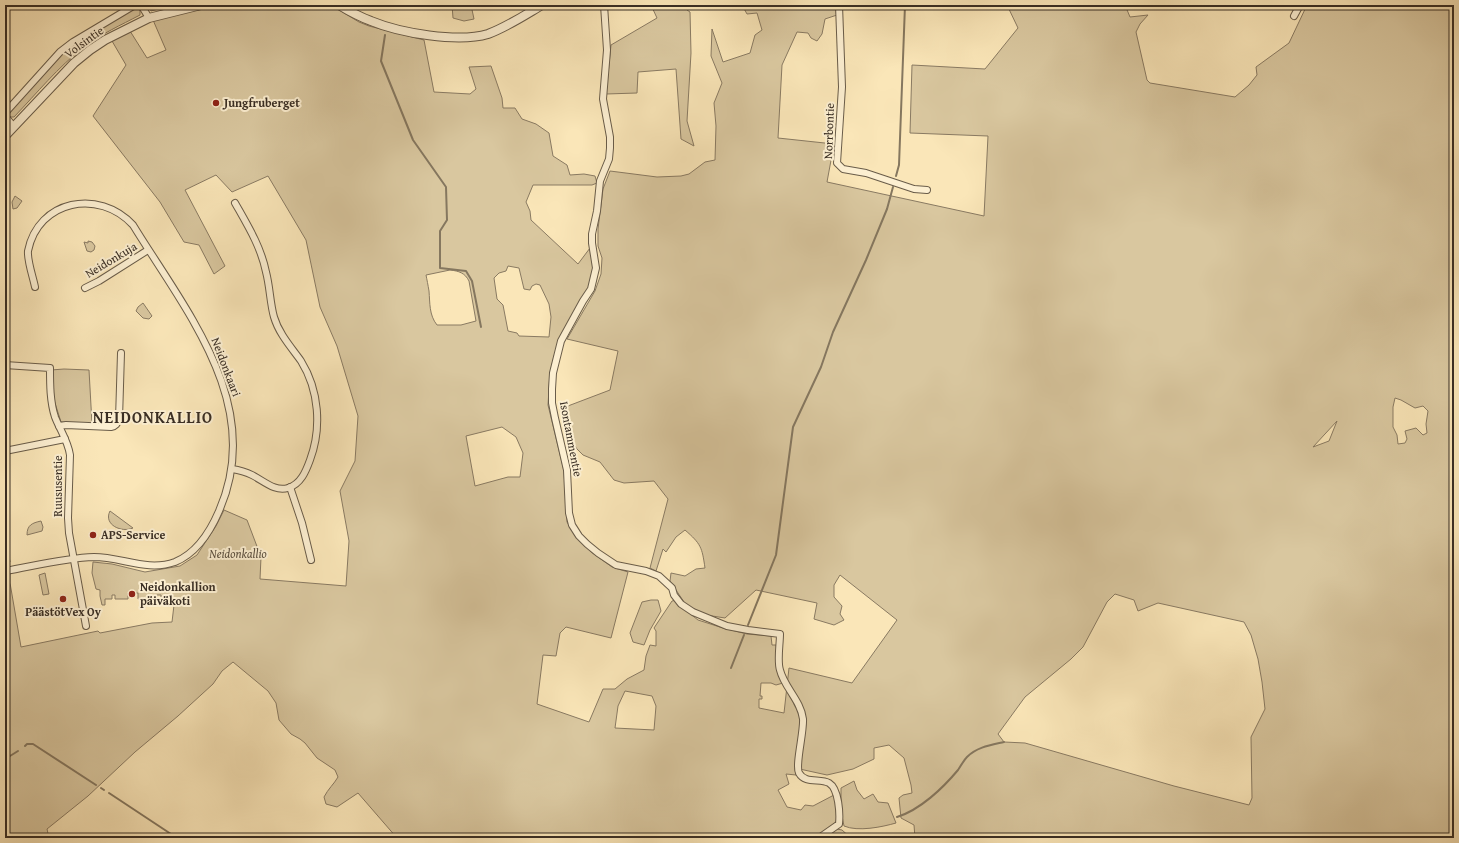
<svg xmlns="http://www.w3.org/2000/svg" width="1459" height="843" font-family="'Gentium Book Plus',serif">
	<rect width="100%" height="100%" fill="#fae6b8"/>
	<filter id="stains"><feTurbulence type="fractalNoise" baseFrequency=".005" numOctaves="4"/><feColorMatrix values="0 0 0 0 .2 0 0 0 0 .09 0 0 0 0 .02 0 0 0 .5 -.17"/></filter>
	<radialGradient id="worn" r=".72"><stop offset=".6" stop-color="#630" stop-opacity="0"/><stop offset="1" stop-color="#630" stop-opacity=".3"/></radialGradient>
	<!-- green -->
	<g fill="#d9c79f" stroke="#897a62" fill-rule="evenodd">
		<path d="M 148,5 L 173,5 L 151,11 Z"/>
		<path d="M 232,5 L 331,5 L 359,22 L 369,26 L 424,40 L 434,92 L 470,94 L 476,89 L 469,67 L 491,66 L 502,98 L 503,108 L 515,108 L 522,119 L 536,124 L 549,133 L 553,156 L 567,165 L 570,175 L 584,174 L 595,176 L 597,183 L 592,185 L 533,185 L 526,202 L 530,211 L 531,220 L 578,264 L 590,248 L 594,267 L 590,286 L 561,336 L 554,356 L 550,373 L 548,405 L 564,471 L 567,522 L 574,534 L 591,552 L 612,567 L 628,572 L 611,638 L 566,627 L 560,633 L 556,656 L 543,655 L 537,704 L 589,722 L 603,689 L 615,689 L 627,679 L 644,670 L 646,656 L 650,645 L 656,646 L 656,631 L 654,628 L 672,601 L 676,600 L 684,609 L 698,620 L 723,628 L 747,634 L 771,636 L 772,645 L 776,645 L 783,683 L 776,685 L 771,683 L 761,683 L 760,696 L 762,696 L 762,699 L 759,699 L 759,708 L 784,713 L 789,668 L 852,683 L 897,620 L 840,575 L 834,585 L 834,597 L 842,606 L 840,614 L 844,620 L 834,625 L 814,619 L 817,603 L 756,590 L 725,618 L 706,615 L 686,605 L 670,581 L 671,573 L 685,576 L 696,569 L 705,568 C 702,547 701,544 685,530 L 676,537 L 666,552 L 663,549 L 656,571 L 650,568 L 668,499 L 654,481 L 624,483 L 614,480 L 600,462 L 583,455 L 577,449 L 569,438 L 560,409 L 610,390 L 618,351 L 567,339 L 595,291 L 601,274 L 602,258 L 598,246 L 598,229 L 603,189 L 610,171 L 657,177 L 681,176 L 689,174 L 705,162 L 715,160 L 716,126 L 714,103 L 722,83 L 711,56 L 712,29 L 723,62 L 750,53 L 755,35 L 762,30 L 757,13 L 747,14 L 742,5 L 836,5 L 837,15 L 825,19 L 822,34 L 817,41 L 811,38 L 808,33 L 797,32 L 782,65 L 778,138 L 834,144 L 827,182 L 984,216 L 988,136 L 910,133 L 912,65 L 985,69 L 1018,28 L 1007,5 L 1125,5 L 1130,17 L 1148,15 L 1140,24 L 1136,32 L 1147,80 L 1150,83 L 1235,97 L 1249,85 L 1257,75 L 1256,67 L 1289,43 L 1307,5 L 1454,5 L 1454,838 L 915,838 L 914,825 L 901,818 L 899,798 L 903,795 L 912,793 L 911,785 L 904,758 L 889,745 L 874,748 L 874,759 L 853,769 L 827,775 L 795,768 L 796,775 L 786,774 L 789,784 L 778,790 L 787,807 L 801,810 L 805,805 L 813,806 L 834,795 C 836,805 841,819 832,827 C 827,831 821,834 816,838 L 397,838 L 358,793 L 337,807 L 326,804 L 324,797 C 328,789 334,784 338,777 L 335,770 L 317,758 L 305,743 L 300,739 L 291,734 L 279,720 L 276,703 L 268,691 L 233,662 L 222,671 L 213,684 L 178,716 L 135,752 L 88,796 L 47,829 L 49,838 L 5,838 L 5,575 L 10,573 L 10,583 L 21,647 L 98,631 L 100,633 L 152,623 L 172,622 L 174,605 L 173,603 L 172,606 L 168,606 L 168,599 L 161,599 L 161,595 L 157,595 L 157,599 L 138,599 L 138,593 L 128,593 L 128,599 L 115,599 L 115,595 L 112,595 L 112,599 L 105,599 L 105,605 L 102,605 L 100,596 L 100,590 L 96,589 L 92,573 L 93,562 L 112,564 L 145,572 L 180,566 L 197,555 L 216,526 L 224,510 L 247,520 L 261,557 L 260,579 L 346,586 L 349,541 L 340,491 L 355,461 L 358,416 L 337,346 L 320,307 L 306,240 L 268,176 L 232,192 L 216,175 L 185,190 L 225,266 L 214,274 L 199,245 L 184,242 L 160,202 L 93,116 L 126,65 L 112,41 L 130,31 L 147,58 L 166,50 L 153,20 L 190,11 ZM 508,266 L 519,268 L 524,289 L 530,290 L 532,286 L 536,284 L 540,285 L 549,304 L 551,317 L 549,337 L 519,336 L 517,333 L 508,331 L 503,305 L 497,299 L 494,278 L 499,273 L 506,271 ZM 450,270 C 459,271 465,273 469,281 L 476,321 L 461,325 L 437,325 C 429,315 430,303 429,291 C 428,285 427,280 426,275 ZM 1395,398 L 1401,400 L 1415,408 L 1423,406 L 1428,411 L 1426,424 L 1427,433 L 1423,435 L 1416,428 L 1405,431 L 1407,439 L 1405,443 L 1398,444 L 1397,435 L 1393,427 L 1393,407 ZM 1337,421 L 1329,441 L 1313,447 ZM 502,427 L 516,437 L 523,453 L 520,477 L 508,477 L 475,486 L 466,436 ZM 1115,594 L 1134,600 L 1138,611 L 1158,603 L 1244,622 L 1251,635 L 1258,659 L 1262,682 L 1265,709 L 1251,737 L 1252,798 L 1249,805 L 1174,786 L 1025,743 L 1004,742 L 998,734 L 1025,697 L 1071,659 L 1083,647 L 1107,602 ZM 625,691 L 652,696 L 656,706 L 654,730 L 615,728 L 618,706 Z"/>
		<path d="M 452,5 L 471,5 L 474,19 L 464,21 L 453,18 Z"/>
		<path d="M 651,5 L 685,5 L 687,10 L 690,12 L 691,53 L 687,121 L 694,146 L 681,139 L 676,69 L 638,72 L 637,93 L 606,94 L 611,45 L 657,18 Z"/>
		<path d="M 1170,5 L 1227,5 L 1222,7 L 1172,9 Z"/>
		<path d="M 134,8 L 140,10 L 140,15 C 121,25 101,34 84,47 C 58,67 37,93 14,117 L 9,117 L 8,113 L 67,48 Z"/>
		<path d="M 15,196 L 22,201 L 17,208 L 13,209 L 12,202 Z"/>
		<path d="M 88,241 L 92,242 L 95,246 L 94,250 L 91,252 L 87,251 L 84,242 L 88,243 Z"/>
		<path d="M 143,303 L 152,316 L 149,319 L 143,318 L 136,311 L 138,307 Z"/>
		<path d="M 64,369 L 89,370 L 92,424 L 61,422 L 54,400 L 51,370 Z"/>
		<path d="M 110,511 L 133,528 C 122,533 103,525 110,511 Z"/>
		<path d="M 41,521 L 43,527 L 42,531 L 27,535 C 27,525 32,523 41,521 Z"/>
		<path d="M 5,533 L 10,562 L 5,562 Z"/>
		<path d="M 45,573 L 49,594 L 43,595 L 39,575 Z"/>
		<path d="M 651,600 L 658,600 L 661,611 L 650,630 L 644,645 L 633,642 L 630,633 L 642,602 Z"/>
		<path d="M 854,781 L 857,790 L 864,799 L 873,794 L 878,802 L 888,803 L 896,823 C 882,827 858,832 844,826 L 841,811 L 841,788 Z"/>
		<path d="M 837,829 L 842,830 L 851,838 L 822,838 Z"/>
	</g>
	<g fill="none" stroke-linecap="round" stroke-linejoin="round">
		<!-- stream -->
		<g stroke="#85775f" stroke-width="2">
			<path d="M 385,35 L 381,61 L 413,140 L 446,187 L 447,220 L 440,231 L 440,268 L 466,271 L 472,281 L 481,327"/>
			<path d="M 896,176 L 899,165 L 905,5"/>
			<path d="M 748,625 L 776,555 L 793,427 L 821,367 L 833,332 L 866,260 L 887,209 L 893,187"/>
			<path d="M 731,668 L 744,635"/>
			<path d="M 25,746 L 27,744 L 33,744 L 96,785"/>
			<path d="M 5,756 L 10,756 L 18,751"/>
			<path d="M 101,788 L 104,790"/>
			<path d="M 109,793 L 177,838"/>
			<path d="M 897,817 C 920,810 943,788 958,770 C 961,766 963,761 967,757 C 977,747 991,745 1004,742"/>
		</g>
		<defs>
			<g id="minor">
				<path d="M 141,5 L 149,18"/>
				<path d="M 604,5 L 607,50 L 603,99 L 610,137 L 610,148 L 609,159 L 600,181 L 597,211 L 592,234 L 592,243 L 596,268 L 591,289 L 583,301 L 561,341 L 553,373 L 552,389 L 552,403 L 555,418 L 567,470 L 569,513 L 572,525 L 579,536 L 587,544 L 598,553 L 616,565 L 646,571 L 659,576 L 672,588 L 674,595 L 681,604 L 693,612 L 727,626 L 748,630 L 780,634 C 780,644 777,661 780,670 C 784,687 801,701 803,719 C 804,732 795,765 799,773 C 805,784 820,778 829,783 C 839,789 840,814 839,824 L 819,838"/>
				<path d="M 839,5 L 842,87 L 837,163 L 843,169 L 866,173 L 914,189 L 927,190"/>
				<path d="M 1294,16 L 1300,5"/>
				<path d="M 5,113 L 60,52 L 73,42 L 135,5"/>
				<path d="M 5,116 L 14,127"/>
				<path d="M 85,288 L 99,281 L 148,250"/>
				<path d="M 5,365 L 50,368 C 50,384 50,402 55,417 C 60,430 68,441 70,455 L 68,518 L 69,533 L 86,626"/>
				<path d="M 59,426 L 66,425 L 111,427 C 116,426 117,424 119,419 L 121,353"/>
				<path d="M 5,451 L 65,439"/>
				<path d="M 232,469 C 239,470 246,472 252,475 C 264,481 275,492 288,488 C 301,484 306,471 310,460 C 322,428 319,390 301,361 C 291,347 279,334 274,317 C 270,303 270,287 266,272 C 261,247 248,226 235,203"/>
				<path d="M 290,487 L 302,523 L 311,560"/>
				<path d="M 5,571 C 34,566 64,558 94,557 C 122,557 147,572 175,562 C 197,553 210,532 219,511 C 266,405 185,310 133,225 C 99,188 38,200 28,251 C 27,260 33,277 35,287"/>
			</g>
			<g id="tertiary">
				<path d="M 339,5 C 349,11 360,17 371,21 C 400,33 458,43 488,34 C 507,27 525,15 542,5"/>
				<path d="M 5,136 L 74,63 L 90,50 L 105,40 L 149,18 L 201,5"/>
			</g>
		</defs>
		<!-- minor casing -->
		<use href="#minor" stroke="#695c49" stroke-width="8"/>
		<!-- tertiary casing -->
		<use href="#tertiary" stroke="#695c49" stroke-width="10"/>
		<!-- minor -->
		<use href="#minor" stroke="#fcefd1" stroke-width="6"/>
		<!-- tertiary -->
		<use href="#tertiary" stroke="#fcefd1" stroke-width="8"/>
	</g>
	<!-- markers -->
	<g fill="#8f2418" stroke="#fcefd1" stroke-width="1.5">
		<circle cx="216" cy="103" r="4"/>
		<circle cx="93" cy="535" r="4"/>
		<circle cx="132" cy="594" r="4"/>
		<circle cx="63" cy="599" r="4"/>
	</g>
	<g text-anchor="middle" stroke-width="4" stroke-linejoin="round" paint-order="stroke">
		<!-- street labels -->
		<g font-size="12" fill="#392e24" stroke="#fcefd1">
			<text transform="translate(84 42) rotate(-36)" y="4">Volsintie</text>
			<text transform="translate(829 131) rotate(-88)" y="4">Norrbontie</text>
			<text transform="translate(111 260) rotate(-31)" y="4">Neidonkuja</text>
			<text transform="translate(226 367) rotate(69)" y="4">Neidonkaari</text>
			<text transform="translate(571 439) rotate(79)" y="4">Isontammentie</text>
			<text transform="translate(58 486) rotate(-90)" y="4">Ruususentie</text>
		</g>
		<!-- poi labels -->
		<g font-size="12" font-weight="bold" fill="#392e24" stroke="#fcefd1" text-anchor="start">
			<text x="224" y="107">Jungfruberget</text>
			<text x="101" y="539">APS-Service</text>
			<text x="140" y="591">Neidonkallion<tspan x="140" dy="14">päiväkoti</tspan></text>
			<text x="63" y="616" text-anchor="middle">PäästötVex Oy</text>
		</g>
		<!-- park labels -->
		<g font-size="12" font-style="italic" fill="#594d3d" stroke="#fcefd1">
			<text x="238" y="558">Neidonkallio</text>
		</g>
		<!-- district labels -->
		<g font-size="16" font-weight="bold" letter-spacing="1" fill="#392e24" stroke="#fcefd1">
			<text x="153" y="423">NEIDONKALLIO</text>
		</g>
	</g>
	<!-- margin -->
	<rect width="1459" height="843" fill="none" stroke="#fae6b8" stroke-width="20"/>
	<rect x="6" y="6" width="1447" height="831" fill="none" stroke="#392e24" stroke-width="2"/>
	<rect x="10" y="10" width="1439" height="823" fill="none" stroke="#392e24"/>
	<rect width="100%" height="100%" filter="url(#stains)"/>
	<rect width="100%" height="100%" fill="url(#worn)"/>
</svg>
